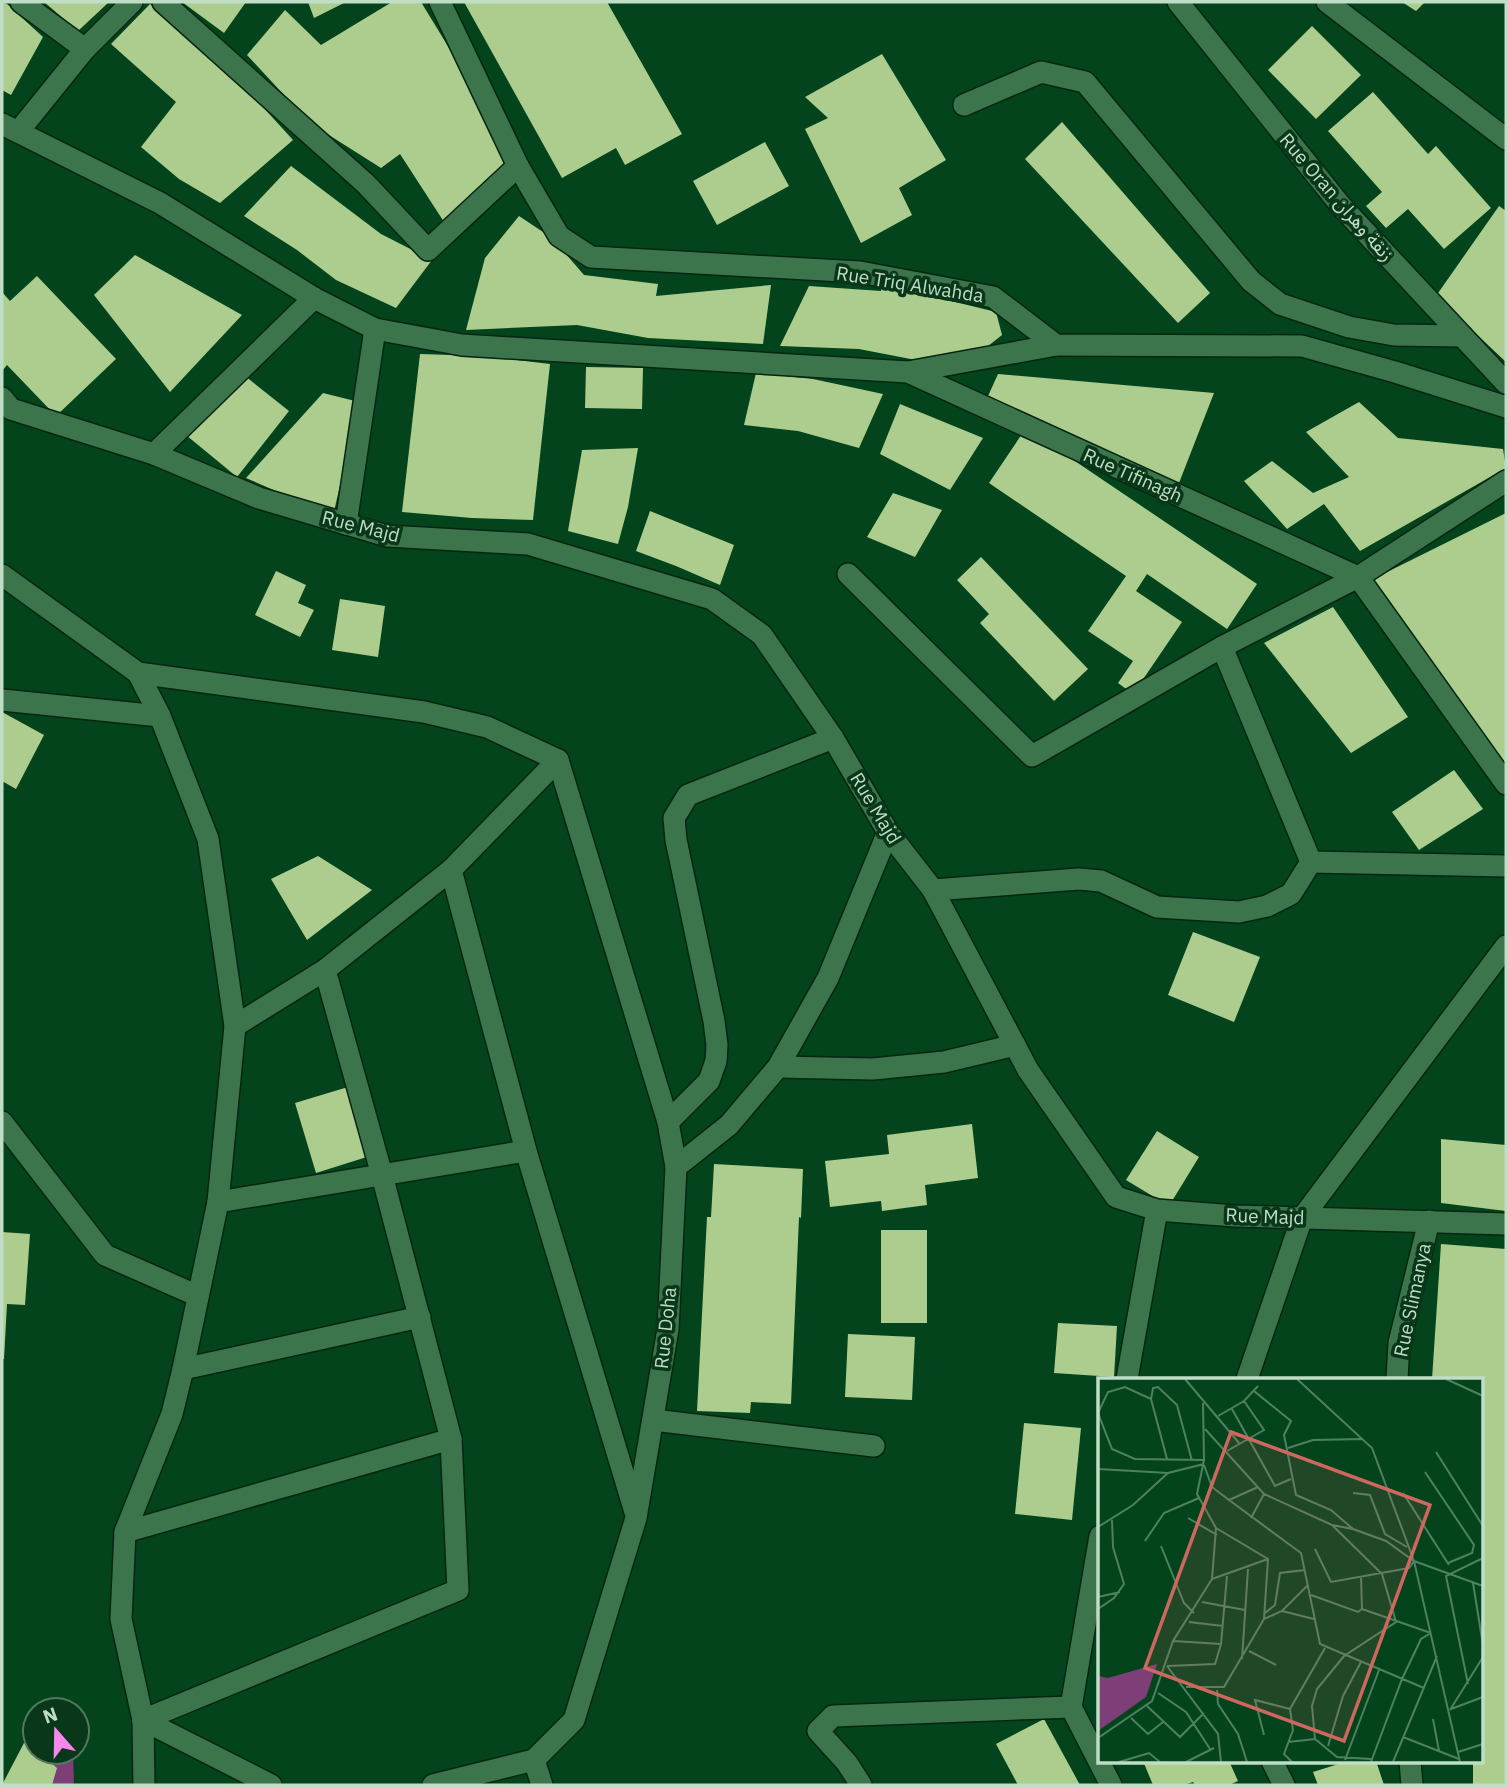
<svg xmlns="http://www.w3.org/2000/svg" width="1508" height="1787" font-family="'IBM Plex Sans','Noto Sans Arabic',sans-serif">
	<rect width="100%" height="100%" fill="#03441d"/>
	<!-- green -->
	<path fill="#7e3f78" d="M 43,1752 L 73,1752 L 74,1785 L 2,1785 L 2,1782 Z"/>
	<!-- building -->
	<g fill="#adcd8f">
		<path d="M 2,2 L 7,4 L 43,37 L 11,95 L 2,90 Z"/>
		<path d="M 44,2 L 109,2 L 78,31 Z"/>
		<path d="M 182,2 L 246,2 L 224,33 Z"/>
		<path d="M 308,2 L 346,2 L 314,18 Z"/>
		<path d="M 392,2 L 421,2 L 460,66 L 507,165 L 446,225 L 400,154 L 381,168 L 310,123 L 247,55 L 285,10 L 321,45 Z"/>
		<path d="M 464,2 L 607,2 L 682,134 L 625,165 L 616,148 L 562,178 Z"/>
		<path d="M 1402,2 L 1425,2 L 1416,11 Z"/>
		<path d="M 150,4 L 252,95 L 293,140 L 220,203 L 179,179 L 141,147 L 176,102 L 111,44 Z"/>
		<path d="M 1312,26 L 1361,75 L 1316,119 L 1268,70 Z"/>
		<path d="M 882,54 L 946,160 L 899,188 L 912,215 L 861,243 L 805,129 L 828,118 L 805,97 Z"/>
		<path d="M 1373,92 L 1428,154 L 1436,146 L 1491,208 L 1444,249 L 1408,209 L 1386,228 L 1366,206 L 1382,192 L 1328,131 Z"/>
		<path d="M 1062,122 L 1210,293 L 1178,323 L 1025,159 Z"/>
		<path d="M 765,142 L 789,186 L 717,225 L 693,181 Z"/>
		<path d="M 291,166 L 381,234 L 432,260 L 396,308 L 336,280 L 297,250 L 244,216 Z"/>
		<path d="M 1499,206 L 1506,211 L 1506,362 L 1436,296 Z"/>
		<path d="M 519,216 L 552,238 L 584,275 L 658,284 L 656,296 L 771,285 L 763,344 L 648,338 L 577,325 L 466,330 L 485,258 Z"/>
		<path d="M 135,255 L 242,315 L 170,392 L 94,295 Z"/>
		<path d="M 37,276 L 116,359 L 56,416 L 7,365 L 2,371 L 2,292 L 10,301 Z"/>
		<path d="M 882,284 L 996,312 L 1002,335 L 983,350 L 916,360 L 859,349 L 780,346 L 809,286 L 881,291 Z"/>
		<path d="M 420,354 L 482,356 L 550,364 L 533,520 L 472,518 L 402,512 Z"/>
		<path d="M 586,367 L 643,368 L 642,409 L 585,408 Z"/>
		<path d="M 240,372 L 289,411 L 237,477 L 186,435 Z"/>
		<path d="M 756,373 L 813,379 L 883,394 L 859,448 L 798,431 L 744,425 Z"/>
		<path d="M 998,374 L 1214,393 L 1179,483 L 984,405 Z"/>
		<path d="M 323,393 L 359,402 L 333,516 L 246,478 Z"/>
		<path d="M 1359,402 L 1398,438 L 1503,449 L 1506,468 L 1360,551 L 1324,504 L 1287,529 L 1244,481 L 1272,461 L 1313,493 L 1349,477 L 1306,432 Z"/>
		<path d="M 900,404 L 983,438 L 950,490 L 880,454 Z"/>
		<path d="M 1026,428 L 1257,584 L 1227,629 L 1147,574 L 1136,591 L 1182,622 L 1133,694 L 1118,683 L 1133,661 L 1088,631 L 1126,576 L 989,483 Z"/>
		<path d="M 638,448 L 628,507 L 618,544 L 568,531 L 582,450 Z"/>
		<path d="M 893,493 L 942,510 L 915,557 L 867,537 Z"/>
		<path d="M 650,511 L 734,545 L 720,585 L 676,566 L 636,551 Z"/>
		<path d="M 1506,513 L 1506,770 L 1369,581 Z"/>
		<path d="M 981,557 L 1088,669 L 1054,701 L 980,623 L 989,614 L 957,580 Z"/>
		<path d="M 276,571 L 306,585 L 298,603 L 314,610 L 300,637 L 255,615 Z"/>
		<path d="M 340,599 L 385,606 L 378,657 L 332,650 Z"/>
		<path d="M 1333,607 L 1408,717 L 1351,753 L 1264,643 Z"/>
		<path d="M 2,712 L 44,735 L 16,789 L 2,781 Z"/>
		<path d="M 1454,770 L 1483,809 L 1419,850 L 1392,812 Z"/>
		<path d="M 318,856 L 372,890 L 307,940 L 271,879 Z"/>
		<path d="M 1193,932 L 1260,957 L 1234,1022 L 1168,995 Z"/>
		<path d="M 348,1087 L 370,1156 L 316,1173 L 295,1103 Z"/>
		<path d="M 972,1124 L 978,1178 L 925,1185 L 927,1205 L 882,1211 L 881,1201 L 830,1207 L 825,1161 L 889,1154 L 887,1135 Z"/>
		<path d="M 1157,1131 L 1199,1157 L 1169,1206 L 1126,1180 Z"/>
		<path d="M 1441,1139 L 1506,1145 L 1506,1211 L 1441,1203 Z"/>
		<path d="M 714,1164 L 803,1169 L 801,1218 L 799,1217 L 791,1404 L 751,1402 L 750,1413 L 697,1411 L 707,1217 L 711,1217 Z"/>
		<rect x="881" y="1230" width="46" height="93"/>
		<path d="M 2,1232 L 30,1234 L 25,1305 L 7,1304 L 4,1359 L 2,1359 Z"/>
		<path d="M 1441,1244 L 1506,1249 L 1506,1785 L 1473,1785 L 1473,1761 L 1482,1761 L 1482,1379 L 1432,1379 Z"/>
		<path d="M 1058,1323 L 1117,1326 L 1114,1377 L 1054,1373 Z"/>
		<path d="M 848,1334 L 915,1337 L 912,1400 L 845,1397 Z"/>
		<path d="M 1024,1423 L 1081,1428 L 1072,1520 L 1015,1514 Z"/>
		<path d="M 1044,1719 L 1080,1785 L 1018,1785 L 996,1744 Z"/>
		<path d="M 25,1741 L 35,1749 L 35,1752 L 38,1752 L 57,1768 L 52,1785 L 2,1785 Z"/>
		<path d="M 1143,1761 L 1229,1761 L 1238,1781 L 1229,1785 L 1195,1785 L 1193,1782 L 1184,1785 L 1153,1785 Z"/>
		<path d="M 1348,1761 L 1376,1761 L 1384,1785 L 1318,1785 L 1313,1772 Z"/>
	</g>
	<g fill="none" stroke-linecap="round" stroke-linejoin="round">
		<defs>
			<g id="minor">
				<path d="M 21,2 L 85,49"/>
				<path d="M 163,2 L 366,184 L 428,250 L 518,166"/>
				<path d="M 440,2 L 518,166 L 559,236 L 591,257 L 860,272 L 993,297 L 1056,345 L 1302,346 L 1395,372 L 1506,407"/>
				<path d="M 1178,2 L 1341,206 L 1506,383"/>
				<path d="M 1327,2 L 1506,139"/>
				<path d="M 964,105 L 1041,72 L 1085,82 L 1251,281 L 1280,304 L 1349,327 L 1394,335 L 1462,336"/>
				<path d="M 2,124 L 160,203 L 314,298 L 375,329 L 462,345 L 908,372 L 1056,345"/>
				<path d="M 18,132 L 85,49 L 132,2"/>
				<path d="M 908,372 L 1358,577 L 1506,784"/>
				<path d="M 2,398 L 11,409 L 154,454 L 314,298"/>
				<path d="M 154,454 L 259,498 L 387,536 L 528,544 L 712,599 L 762,635 L 833,738 L 888,832 L 933,890 L 1028,1070 L 1116,1197 L 1157,1210 L 1235,1216 L 1506,1224"/>
				<path d="M 346,524 L 375,329"/>
				<path d="M 848,574 L 1032,756 L 1222,647 L 1358,577 L 1506,481"/>
				<path d="M 2,575 L 138,673 L 160,716 L 208,839 L 235,1026 L 218,1202 L 183,1369 L 172,1414 L 125,1532 L 121,1619 L 143,1720 L 144,1785"/>
				<path d="M 138,673 L 424,712 L 487,727 L 558,760 L 668,1122 L 676,1167"/>
				<path d="M 2,700 L 160,716"/>
				<path d="M 1311,862 L 1506,866"/>
				<path d="M 451,870 L 526,1151 L 635,1512"/>
				<path d="M 933,890 L 1079,879 L 1101,881 L 1157,907 L 1239,912 L 1267,906 L 1291,894 L 1311,862 L 1222,647"/>
				<path d="M 235,1026 L 325,970 L 451,870 L 558,760"/>
				<path d="M 778,1067 L 873,1069 L 944,1062 L 1015,1045"/>
				<path d="M 2,1122 L 105,1255 L 198,1296"/>
				<path d="M 668,1122 L 709,1081 L 716,1061 L 717,1045 L 714,1021 L 676,840 L 674,818 L 688,795 L 833,738"/>
				<path d="M 218,1202 L 526,1151"/>
				<path d="M 183,1369 L 420,1317"/>
				<path d="M 1127,1379 L 1157,1210"/>
				<path d="M 1247,1379 L 1302,1218 L 1506,946"/>
				<path d="M 1397,1379 L 1399,1343 L 1429,1221"/>
				<path d="M 653,1420 L 874,1446"/>
				<path d="M 125,1532 L 451,1439"/>
				<path d="M 1100,1536 L 1071,1707 L 1111,1785"/>
				<path d="M 143,1720 L 458,1590 L 451,1439 L 382,1175 L 325,970"/>
				<path d="M 143,1720 L 271,1785"/>
				<path d="M 534,1760 L 542,1785"/>
				<path d="M 1272,1761 L 1284,1785"/>
				<path d="M 1410,1761 L 1412,1785"/>
				<path d="M 433,1785 L 534,1760 L 574,1720 L 636,1518 L 668,1329 L 676,1167 L 729,1125 L 778,1067 L 828,978 L 888,832"/>
				<path d="M 861,1785 L 847,1763 L 818,1731 L 833,1716 L 1071,1707"/>
			</g>
		</defs>
		<!-- minor casing -->
		<use href="#minor" stroke="#072611" stroke-width="24"/>
		<!-- minor -->
		<use href="#minor" stroke="#3c754b" stroke-width="21"/>
	</g>
	<g text-anchor="middle" stroke-width="7" stroke-linejoin="round" paint-order="stroke">
		<!-- street labels -->
		<g font-size="19" fill="#c0ddc5" stroke="#093719">
			<text transform="translate(1337 197) rotate(49)" y="7">Rue Oran زنقة وهران</text>
			<text transform="translate(910 284) rotate(9)" y="7">Rue Triq Alwahda</text>
			<text transform="translate(1133 475) rotate(24)" y="7">Rue Tifinagh</text>
			<text transform="translate(361 526) rotate(14)" y="7">Rue Majd</text>
			<text transform="translate(876 808) rotate(59)" y="7">Rue Majd</text>
			<text transform="translate(1265 1216) rotate(2)" y="7">Rue Majd</text>
			<text transform="translate(1412 1300) rotate(-78)" y="7">Rue Slimanya</text>
			<text transform="translate(665 1328) rotate(-84)" y="7">Rue Doha</text>
		</g>
	</g>
	<!-- overview -->
	<g transform="translate(1098 1378)">
		<rect width="385" height="385" fill="#03441d"/>
		<path d="M 59,286 L 48,319 L 0,353 L 0,298 L 10,300 Z" fill="#7e3f78"/>
		<path fill="none" stroke="#4f8160" stroke-width="2" d="M 87,1 L 141,65M 199,1 L 274,70 L 316,183 L 362,384M 348,1 L 385,18M 156,13 L 193,43 L 186,57 L 198,117 L 233,132 L 255,151 L 288,163 L 316,183 L 385,208M 53,21 L 27,9 L 10,14 L 0,35 L 14,71 L 37,81 L 106,82M 134,31 L 177,108 L 193,101M 120,38 L 146,23 L 160,8M 107,51 L 166,116 L 234,147 L 255,151M 190,70 L 215,62 L 265,61M 129,73 L 166,52 L 146,23M 338,74 L 385,148M 69,81 L 53,21 L 55,10 L 60,9 L 79,27 L 94,83M 106,87 L 114,109 L 131,122 L 160,109M 0,91 L 70,95M 327,94 L 376,167 L 374,175 L 350,185M 255,115 L 272,117 L 287,156 L 309,169M 305,115 L 351,187M 131,122 L 203,175 L 222,266 L 326,310M 90,140 L 119,157M 153,140 L 166,116M 0,149 L 35,127 L 70,95 L 106,86M 118,150 L 170,181 L 166,241M 47,163 L 66,135 L 101,120M 63,168 L 86,225 L 96,235M 217,171 L 233,204 L 311,190 L 316,183M 114,201 L 170,181M 375,205 L 385,267M 213,217 L 260,234 L 264,231 L 263,198M 0,219 L 22,214M 104,224 L 147,232M 0,231 L 16,220 L 26,206 L 15,169 L 14,142M 264,231 L 333,255M 184,233 L 216,241M 167,235 L 177,227 L 182,195 L 207,192M 91,244 L 125,248M 75,263 L 123,266M 151,273 L 178,287M 144,281 L 150,191M 69,288 L 117,286 L 123,266 L 129,198M 69,288 L 120,356 L 123,384M 370,306 L 348,198 L 385,180M 88,309 L 126,309 L 166,241 L 184,233 L 210,207M 119,312 L 120,326 L 140,356 L 149,384M 60,315 L 88,334 L 112,371M 49,328 L 82,359 L 106,335M 353,331 L 385,319M 352,332 L 385,279M 33,340 L 50,356 L 65,344M 335,341 L 341,373M 166,357 L 157,322 L 192,331M 305,359 L 361,381M 0,360 L 54,323 L 75,263 L 114,201 L 118,150 L 99,116 L 106,82 L 105,25M 217,361 L 214,328 L 219,311 L 246,278 L 298,244 L 284,196 L 234,147M 190,364 L 217,361 L 239,379 L 273,381M 230,368 L 245,318 L 263,284M 360,374 L 385,366M 247,382 L 281,292M 21,384 L 51,375 L 62,384M 88,384 L 116,370M 194,384 L 186,376 L 195,352 L 192,331 L 227,270M 273,384 L 304,301 L 323,261 L 333,255M 295,384 L 339,278"/>
		<path fill="#ce675f" fill-opacity="0.15" stroke="#ce675f" stroke-width="3.5" d="M 133,54 L 332,127 L 246,363 L 47,290 Z"/>
		<rect width="385" height="385" fill="none" stroke="#c0ddc5" stroke-width="3.5"/>
	</g>
	<!-- border -->
	<rect width="1508" height="1787" fill="none" stroke="#c0ddc5" stroke-width="7"/>
	<!-- north arrow -->
	<g transform="translate(56 1731) rotate(340)"><circle r="33" fill="#093719" stroke="#52795e" stroke-width="2"/>
	<path d="M0-5L12 26L0 18L-12 26Z" fill="#f688ec"/>
	<text y="-10" font-size="19" font-weight="bold" text-anchor="middle" fill="#c0ddc5">N</text>
	</g>
</svg>
